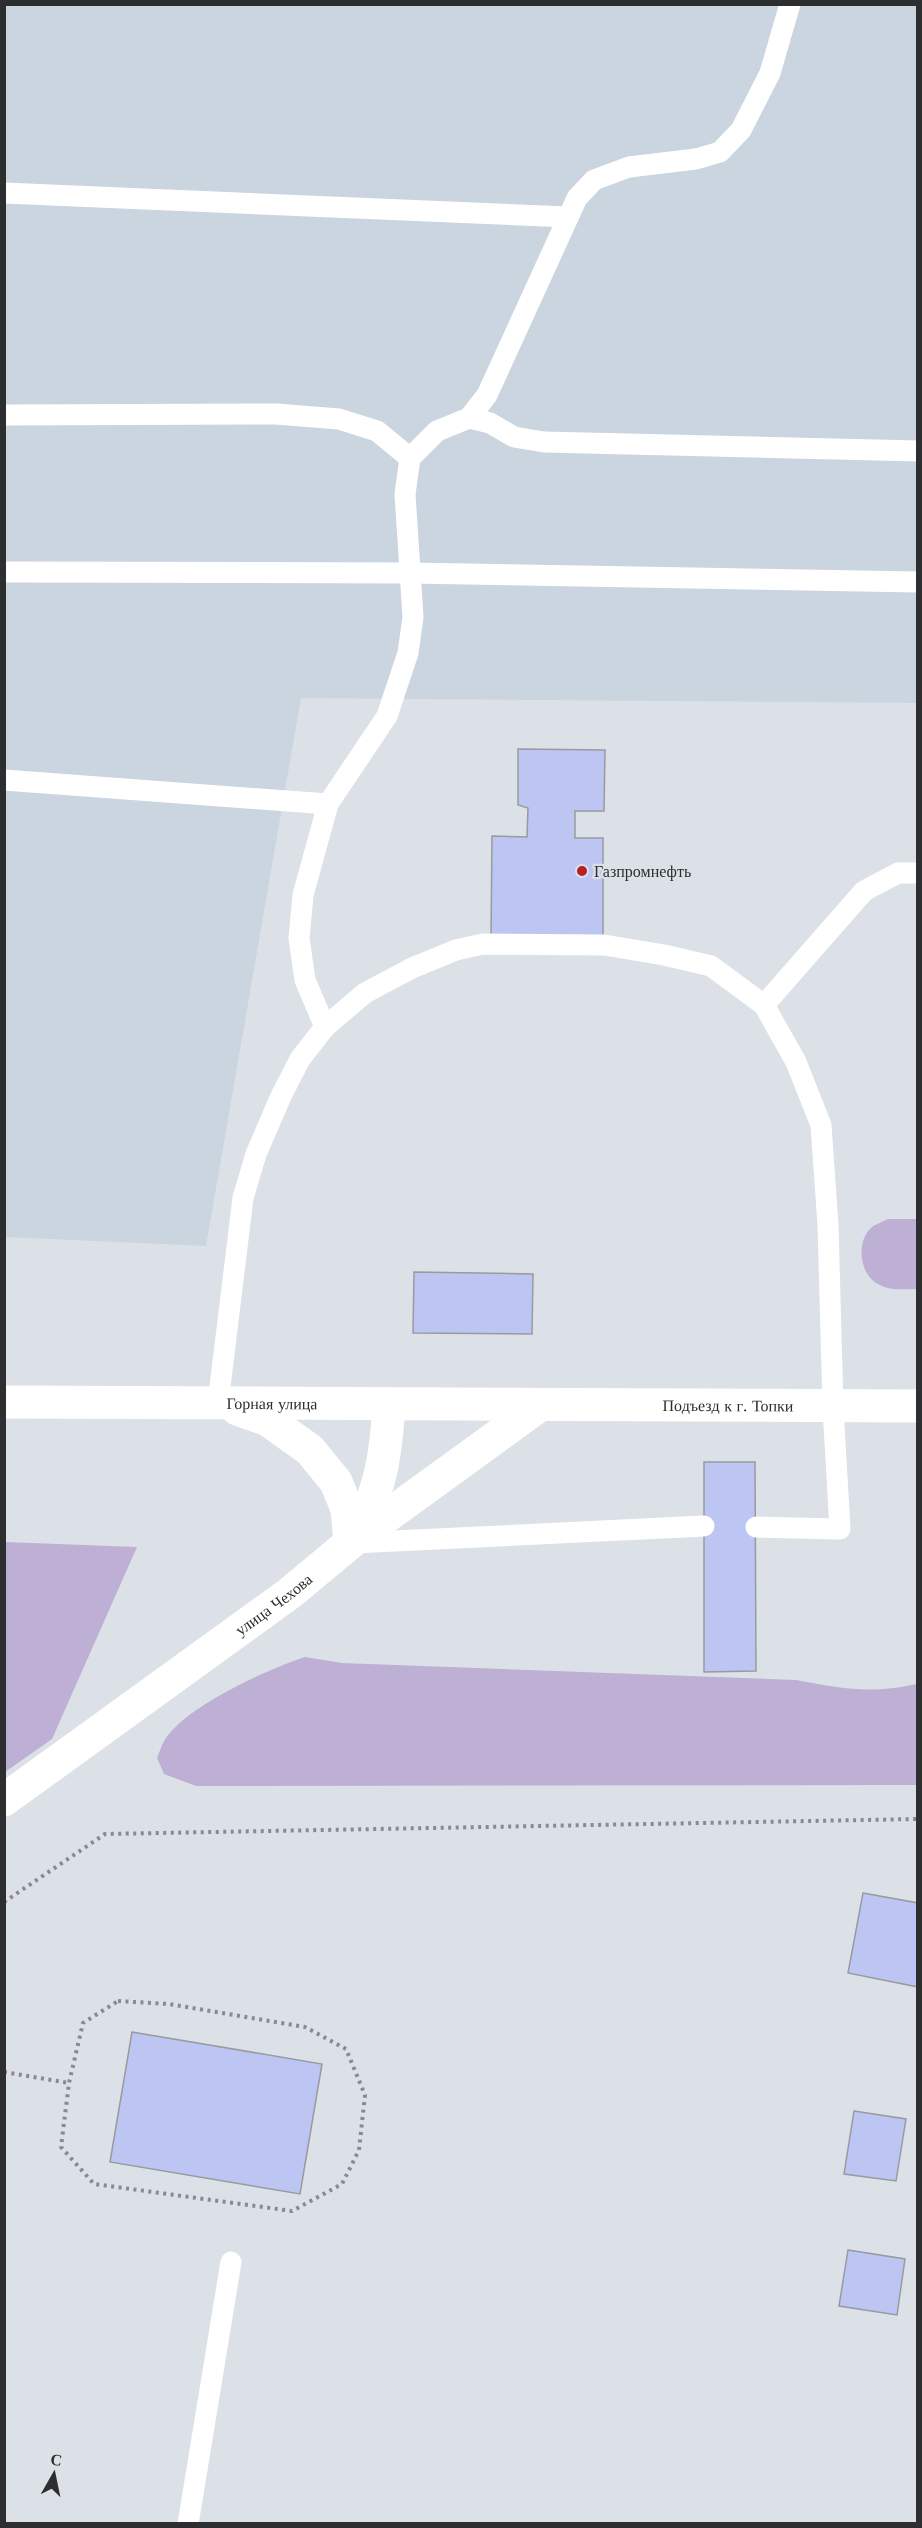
<svg xmlns="http://www.w3.org/2000/svg" width="922" height="2528" font-family="'Libre Baskerville',serif">
	<rect width="100%" height="100%" fill="#dce1e7"/>
	<!-- built -->
	<path fill="#cad5df" d="M 5,5 L 917,5 L 917,703 L 301,698 L 206,1246 L 5,1237 Z"/>
	<!-- green -->
	<g fill="#beb0d4">
		<path d="M 888,1219 L 917,1219 L 917,1289 C 905,1289 891,1291 880,1285 C 860,1277 855,1243 871,1228 C 875,1224 883,1222 888,1219 Z"/>
		<path d="M 5,1542 L 137,1547 L 52,1739 L 5,1772 Z"/>
		<path d="M 305,1657 L 342,1663 L 796,1680 C 844,1689 870,1694 917,1684 L 917,1785 L 196,1786 L 164,1774 L 157,1758 C 159,1753 161,1747 164,1741 C 184,1707 268,1669 305,1657 Z"/>
	</g>
	<!-- building -->
	<g fill="#bdc6f2" stroke="#999aa0" stroke-width="1.5">
		<path d="M 518,749 L 605,750 L 604,811 L 575,811 L 575,838 L 603,838 L 603,939 L 491,939 L 492,836 L 527,837 L 528,808 L 518,805 Z"/>
		<path d="M 414,1272 L 533,1274 L 532,1334 L 413,1333 Z"/>
		<path d="M 704,1462 L 755,1462 L 756,1671 L 704,1672 Z"/>
		<path d="M 863,1893 L 918,1903 L 918,1987 L 848,1973 Z"/>
		<path d="M 132,2032 L 322,2064 L 300,2194 L 110,2162 Z"/>
		<path d="M 854,2111 L 906,2119 L 896,2181 L 844,2174 Z"/>
		<path d="M 848,2250 L 905,2259 L 897,2315 L 839,2306 Z"/>
	</g>
	<g fill="none" stroke-linecap="round" stroke-linejoin="round">
		<!-- path -->
		<g stroke="#878a8e" stroke-width="4" stroke-dasharray="3 4.5" stroke-linecap="butt">
			<path d="M 4,1902 L 105,1834 L 918,1819"/>
			<path d="M 118,2001 L 169,2004 L 305,2027 L 346,2049 L 365,2095 L 359,2150 L 342,2184 L 292,2211 L 94,2184 L 61,2147 L 69,2083 L 83,2023 Z"/>
			<path d="M 4,2072 L 69,2083"/>
		</g>
		<!-- lane -->
		<g stroke="#fff" stroke-width="21">
			<path d="M 4,193 L 568,217"/>
			<path d="M 4,415 L 276,414 L 339,419 L 377,431 L 410,458"/>
			<path d="M 469,418 L 490,423 L 514,437 L 544,442 L 918,451"/>
			<path d="M 4,572 L 409,573 L 918,582"/>
			<path d="M 4,780 L 328,804"/>
			<path d="M 764,1005 L 864,891 L 898,873 L 918,873"/>
			<path d="M 325,1027 L 305,980 L 299,938 L 303,895 L 328,804 L 387,716 L 408,653 L 413,617 L 405,494 L 410,458 L 437,431 L 469,418 L 487,395 L 577,198 L 594,180 L 629,167 L 696,159 L 720,152 L 741,130 L 770,73 L 790,4"/>
			<path d="M 218,1403 L 243,1198 L 256,1154 L 281,1096 L 300,1059 L 325,1027 L 365,993 L 412,968 L 456,950 L 483,944 L 604,945 L 664,955 L 711,966 L 764,1005 L 796,1062 L 821,1125 L 828,1225 L 833,1407 L 840,1529 L 756,1527"/>
			<path d="M 353,1543 L 704,1526"/>
			<path d="M 188,2524 L 231,2262"/>
		</g>
		<!-- secondary -->
		<g stroke="#fff" stroke-width="33">
			<path id="s1" d="M 4,1402 L 918,1406"/>
			<path d="M 237,1409 L 268,1420 L 310,1450 L 336,1482 L 347,1509 L 350,1543"/>
			<path d="M 354,1537 C 381,1493 386,1454 389,1404"/>
			<path id="s2" d="M 4,1800 L 290,1593 L 350,1543 L 540,1405"/>
		</g>
	</g>
	<!-- markers -->
	<circle fill="#b32225" stroke="#dce1e7" stroke-width="2" cx="582" cy="871" r="6"/>
	<g text-anchor="middle" stroke-width="4.5" stroke-linejoin="round" paint-order="stroke">
		<!-- poi labels -->
		<g font-size="16" fill="#2c2e30" stroke="#dce1e7" text-anchor="start">
			<text x="594" y="877">Газпромнефть</text>
		</g>
		<!-- street labels -->
		<g font-size="16" fill="#2c2e30" stroke="#dce1e7">
			<text dy="6" stroke="none"><textPath href="#s1" startOffset="268">Горная улица</textPath></text>
			<text dy="6" stroke="none"><textPath href="#s1" startOffset="724">Подъезд к г. Топки</textPath></text>
			<text dy="6" stroke="none"><textPath href="#s2" startOffset="333">улица Чехова</textPath></text>
		</g>
	</g>
	<!-- border -->
	<rect width="922" height="2528" fill="none" stroke="#2c2e30" stroke-width="12"/>
	<!-- north arrow -->
	<g transform="translate(54 2474) rotate(9)" stroke="#dce1e7" stroke-width="4.5" paint-order="stroke">
	<path d="M0-4.5L10 22L0 15L-10 22Z" fill="#2c2e30"/>
	<text y="-9" font-size="16" font-weight="bold" text-anchor="middle" fill="#2c2e30">С</text>
	</g>
</svg>
